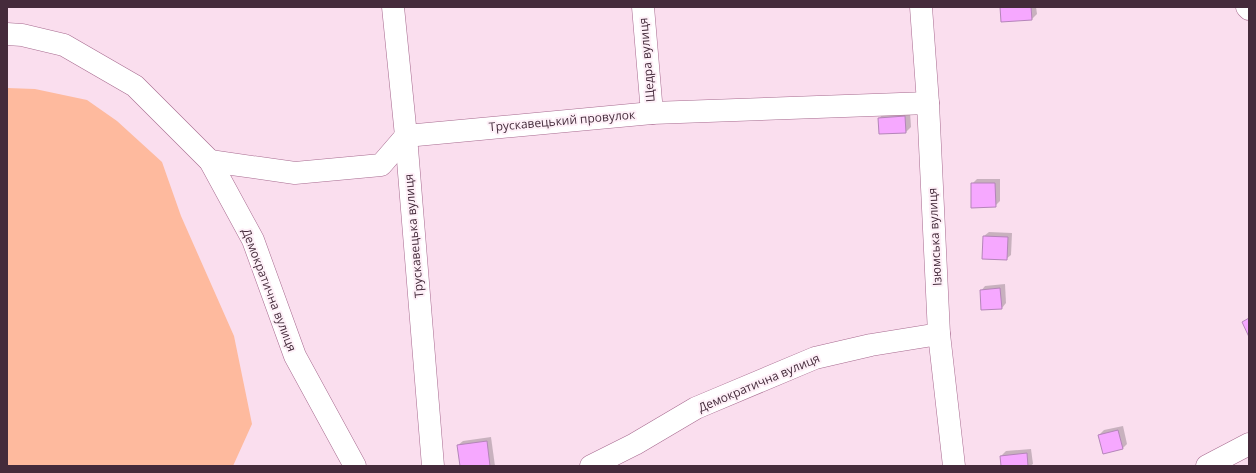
<svg xmlns="http://www.w3.org/2000/svg" width="1256" height="473" font-family="'Open Sans',sans-serif">
	<rect width="100%" height="100%" fill="#fadeee"/>
	<!-- green -->
	<path fill="#feba9e" d="M 7,88 L 35,89 L 87,100 L 117,121 L 162,162 L 181,216 L 234,336 L 252,424 L 233,466 L 7,466 Z"/>
	<!-- shadow -->
	<g fill="#0003">
		<path d="M 1001,7 L 1036,7 L 1037,14 L 1032,19 L 1002,21 Z"/>
		<path d="M 910,112 L 911,127 L 906,132 L 880,133 L 879,118 L 884,114 Z"/>
		<path d="M 977,179 L 1000,179 L 1000,201 L 995,206 L 972,184 Z"/>
		<path d="M 989,232 L 1012,233 L 1011,255 L 1006,259 L 984,236 Z"/>
		<path d="M 1005,284 L 1006,303 L 1002,308 L 981,291 L 985,286 Z"/>
		<path d="M 1123,426 L 1127,444 L 1122,449 L 1099,435 L 1104,430 Z"/>
		<path d="M 491,437 L 495,466 L 461,466 L 458,445 L 463,441 Z"/>
		<path d="M 1031,449 L 1033,464 L 1030,466 L 1002,466 L 1001,456 L 1006,451 Z"/>
	</g>
	<!-- building -->
	<g fill="#f6a8ff" stroke="#b485b9">
		<path d="M 1000,7 L 1031,7 L 1032,20 L 1001,22 Z"/>
		<path d="M 905,116 L 906,133 L 879,134 L 878,118 Z"/>
		<path d="M 971,183 L 995,183 L 996,207 L 971,208 Z"/>
		<path d="M 983,236 L 1008,237 L 1007,260 L 982,259 Z"/>
		<path d="M 1000,288 L 1002,309 L 981,310 L 980,290 Z"/>
		<path d="M 1249,318 L 1249,337 L 1242,322 Z"/>
		<path d="M 1118,430 L 1123,449 L 1103,454 L 1098,435 Z"/>
		<path d="M 487,441 L 490,466 L 460,466 L 457,445 Z"/>
		<path d="M 1027,453 L 1028,466 L 1001,466 L 1000,456 Z"/>
	</g>
	<g fill="none" stroke-linecap="round" stroke-linejoin="round">
		<defs>
			<g id="minor">
				<path d="M 393,7 L 406,136 L 433,466"/>
				<path d="M 643,7 L 652,113"/>
				<path d="M 921,7 L 928,103 L 939,334 L 954,466"/>
				<path d="M 1247,7 L 1249,9"/>
				<path d="M 7,34 L 22,35 L 64,45 L 135,86 L 210,161 L 253,240 L 295,356 L 355,466"/>
				<path d="M 210,161 L 295,173 L 381,165 L 406,136 L 652,113 L 928,103"/>
				<path d="M 591,466 L 635,444 L 696,408 L 815,358 L 871,345 L 939,334"/>
				<path d="M 1207,466 L 1249,444"/>
			</g>
		</defs>
		<!-- minor casing -->
		<use href="#minor" stroke="#a76a8f" stroke-width="23"/>
		<!-- minor -->
		<use href="#minor" stroke="#fff" stroke-width="22"/>
	</g>
	<g text-anchor="middle" stroke-width="4" stroke-linejoin="round" paint-order="stroke">
		<!-- street labels -->
		<g font-size="12" fill="#452b3b" stroke="#fef0f8">
			<text transform="translate(647 60) rotate(-95)" y="4">Щедра вулиця</text>
			<text transform="translate(562 121) rotate(-5)" y="4">Трускавецький провулок</text>
			<text transform="translate(414 236) rotate(-95)" y="4">Трускавецька вулиця</text>
			<text transform="translate(935 237) rotate(-93)" y="4">Ізюмська вулиця</text>
			<text transform="translate(269 290) rotate(69)" y="4">Демократична вулиця</text>
			<text transform="translate(759 383) rotate(-23)" y="4">Демократична вулиця</text>
		</g>
	</g>
	<!-- border -->
	<rect width="1256" height="473" fill="none" stroke="#452b3b" stroke-width="16"/>
</svg>
